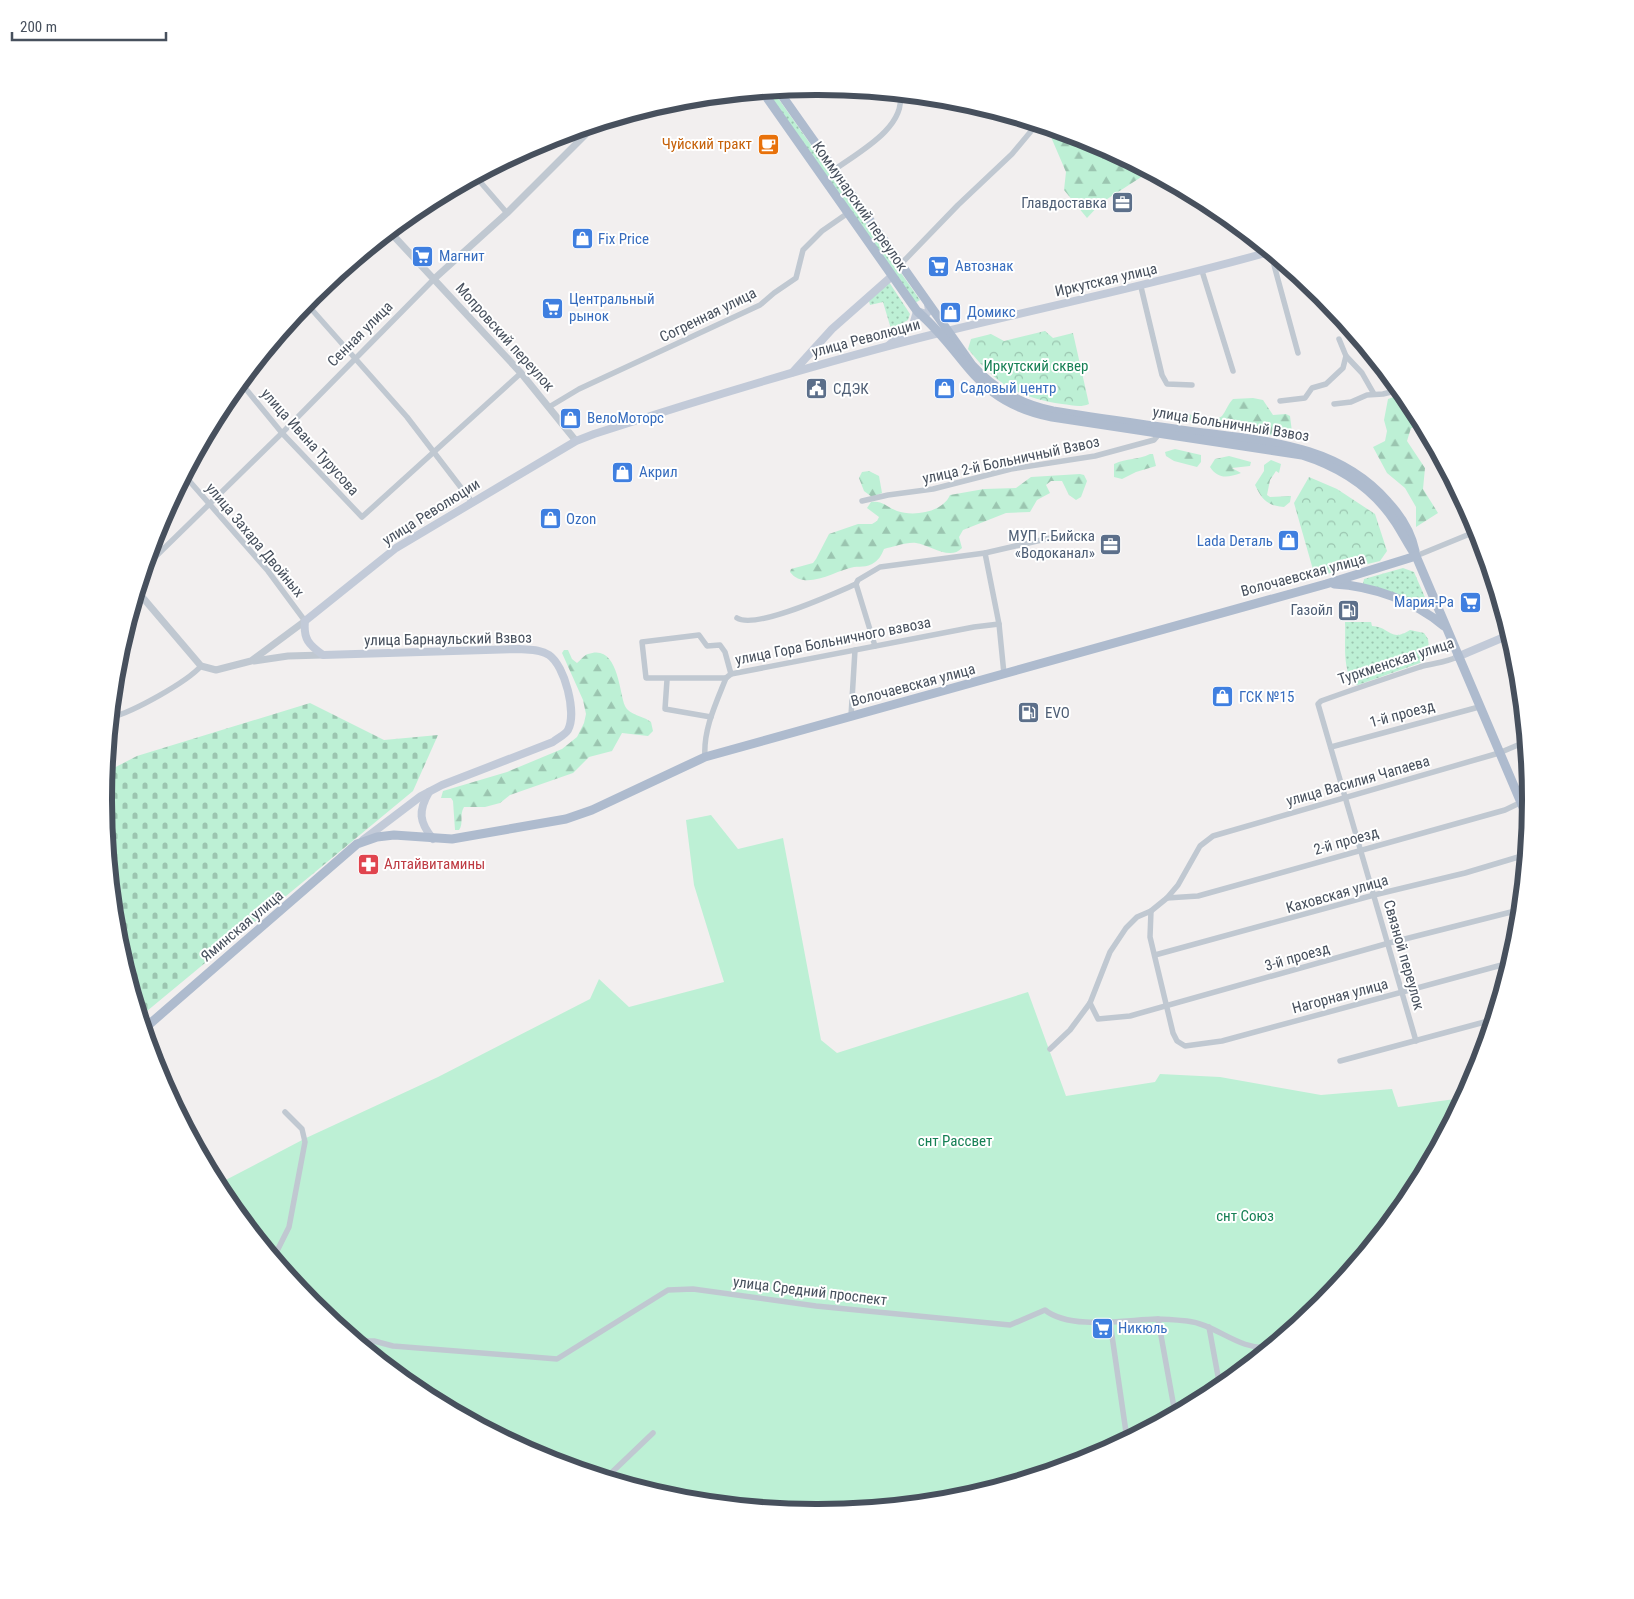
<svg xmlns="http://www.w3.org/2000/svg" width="1634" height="1599" font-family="'Roboto Condensed',sans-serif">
	<defs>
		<pattern id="grass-dots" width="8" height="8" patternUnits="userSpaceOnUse" patternTransform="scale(1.25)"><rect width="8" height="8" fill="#bdf0d5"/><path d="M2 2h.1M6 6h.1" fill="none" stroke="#9bc5b0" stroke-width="1.8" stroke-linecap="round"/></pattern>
		<pattern id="forest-firs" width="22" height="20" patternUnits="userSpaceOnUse" patternTransform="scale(1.25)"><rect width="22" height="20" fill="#bdf0d5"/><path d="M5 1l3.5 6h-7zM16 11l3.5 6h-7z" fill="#9bc5b0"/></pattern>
		<pattern id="cemetery-stones" width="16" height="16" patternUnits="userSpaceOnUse" patternTransform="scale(1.25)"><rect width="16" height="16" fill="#bdf0d5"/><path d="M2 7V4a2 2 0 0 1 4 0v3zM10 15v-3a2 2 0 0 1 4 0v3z" fill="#9bc5b0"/></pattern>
		<pattern id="park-crowns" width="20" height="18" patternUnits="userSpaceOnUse" patternTransform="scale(1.25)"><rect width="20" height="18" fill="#bdf0d5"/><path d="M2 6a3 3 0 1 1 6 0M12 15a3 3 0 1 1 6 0" fill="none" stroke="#9bc5b0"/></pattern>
	</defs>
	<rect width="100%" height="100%" fill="#f2efef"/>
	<!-- grass -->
	<g fill="url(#grass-dots)">
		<path d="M 766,91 L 773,91 L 920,300 L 915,303 Z"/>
		<path d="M 889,282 L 910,314 L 908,320 L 891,329 L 883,302 L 870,305 L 869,301 Z"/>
		<path d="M 1403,568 L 1414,572 L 1427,602 L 1426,607 L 1423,608 L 1363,584 L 1364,579 Z"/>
		<path d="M 1345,622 L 1371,622 L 1372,626 C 1389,626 1390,643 1410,630 L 1424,633 L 1428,639 L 1430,656 L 1420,663 L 1358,685 L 1353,684 C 1342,665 1346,644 1345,622 Z"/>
	</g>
	<!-- forest -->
	<g fill="url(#forest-firs)">
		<path d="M 1053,129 L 1090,141 L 1149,172 L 1101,203 L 1087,218 L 1064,190 L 1066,172 L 1051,137 Z"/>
		<path d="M 1402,394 L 1422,426 L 1411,428 L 1407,441 L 1425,468 L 1423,489 L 1438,513 L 1416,527 L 1416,507 L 1405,488 L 1387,473 L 1373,447 L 1385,441 L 1387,431 L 1384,420 L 1388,399 Z"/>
		<path d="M 1253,398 L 1263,400 L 1273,415 L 1286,414 L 1290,416 L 1292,432 L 1296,439 L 1198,423 L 1178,417 L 1179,411 C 1186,414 1216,422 1222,416 C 1226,411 1228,404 1233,399 Z"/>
		<path d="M 1175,449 L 1201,455 L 1201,462 L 1197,467 L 1174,461 L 1166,456 L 1165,452 Z"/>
		<path d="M 1150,454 L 1153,454 L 1156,466 L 1136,472 L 1122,479 L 1114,477 L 1114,464 C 1127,458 1138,460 1150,454 Z"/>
		<path d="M 1229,456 L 1251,462 L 1250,466 L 1232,468 L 1241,473 C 1227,478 1218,479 1210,467 L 1215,459 Z"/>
		<path d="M 1271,460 L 1281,464 L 1279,473 L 1276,471 L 1270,480 L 1267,495 L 1270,497 L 1291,496 L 1290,502 L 1284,507 C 1267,505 1263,501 1255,485 L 1264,471 L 1264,465 Z"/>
		<path d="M 869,471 L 879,476 L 882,493 L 872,497 L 864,491 L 859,478 L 862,472 Z"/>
		<path d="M 1080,474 L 1084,475 L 1087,481 L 1081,497 L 1076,500 L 1069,495 L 1062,481 L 1051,481 L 1046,485 L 1050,493 L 1037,500 L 1030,512 L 1006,513 L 963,530 L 959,537 L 962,548 C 950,561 930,545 916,543 C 906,542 893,547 884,549 C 881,556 879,560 872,564 C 865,568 860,566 854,567 C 836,570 805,592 790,572 L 791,569 L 813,563 L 816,559 L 829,534 L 858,524 L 872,524 L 877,521 L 879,517 L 867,508 L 871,502 C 882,500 887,507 897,511 C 914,517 943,512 950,495 L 984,489 L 1016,488 L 1031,477 Z"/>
		<path d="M 564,650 L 568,650 L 572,659 L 577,663 C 581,660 584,655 588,654 C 618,643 619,691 625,706 C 629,715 644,716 651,722 L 653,731 L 648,736 L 622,733 L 612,751 L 589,757 L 573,773 L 510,795 L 500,803 L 485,807 L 464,807 C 459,815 464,823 459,830 L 455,830 L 453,801 L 451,798 L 441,798 L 443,791 L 507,772 L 562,749 L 577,737 L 584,723 L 586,714 L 583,700 L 562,653 Z"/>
	</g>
	<!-- cemetery -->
	<path fill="url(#cemetery-stones)" d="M 310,703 L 384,740 L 438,735 L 413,791 L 141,1016 L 117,938 L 104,799 L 106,772 L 137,756 Z"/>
	<!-- park -->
	<g fill="url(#park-crowns)">
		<path d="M 1045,331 L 1053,338 L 1073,333 L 1089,404 C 1080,408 1072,405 1062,404 C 1017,397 996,384 968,349 L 971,339 L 991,334 L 1004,341 Z"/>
		<path d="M 1309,477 L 1337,489 L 1375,514 L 1387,551 L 1380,561 L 1318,576 L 1314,573 L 1294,503 Z"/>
	</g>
	<!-- garden -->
	<path fill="#bdf0d5" d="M 711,815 L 738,849 L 783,838 L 821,1040 L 837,1053 L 1028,992 L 1066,1096 L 1155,1082 L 1160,1074 L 1220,1077 L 1321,1095 L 1392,1089 L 1398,1107 L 1462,1098 L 1410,1196 L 1321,1304 L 1213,1393 L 1090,1459 L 956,1499 L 817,1513 L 678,1499 L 544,1458 L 421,1392 L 312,1304 L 224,1196 L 218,1184 L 306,1138 L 438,1077 L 590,999 L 599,979 L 629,1007 L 724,982 L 694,885 L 686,820 Z"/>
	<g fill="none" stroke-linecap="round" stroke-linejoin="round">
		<!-- minor -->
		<g stroke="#c0c8d1" stroke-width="5.5">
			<path d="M 572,132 L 579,140"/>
			<path d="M 834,170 C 857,153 906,128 900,94"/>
			<path d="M 476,177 L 507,213"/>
			<path d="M 1271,254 L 1298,353"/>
			<path d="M 900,265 L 958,205 L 1012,154 L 1037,124"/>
			<path d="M 1202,271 L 1233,371"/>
			<path d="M 1141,287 L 1162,375 L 1167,384 L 1192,385"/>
			<path d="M 306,303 L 407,417 L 472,502"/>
			<path d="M 1346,356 L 1362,373 L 1374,394"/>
			<path d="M 241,383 L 282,433 L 362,517 L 521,373"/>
			<path d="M 1280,401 L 1305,398 L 1312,388 L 1326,384 L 1343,368 L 1346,356 L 1339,339"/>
			<path d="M 1334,404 L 1351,402 L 1367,395 L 1383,394 L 1399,390"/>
			<path d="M 549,407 L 579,389 L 760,305 L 774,293 L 796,278 L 803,250 L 822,231 L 848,213"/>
			<path d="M 185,476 L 268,571 L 305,621"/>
			<path d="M 1451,480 L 1455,499 L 1466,509"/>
			<path d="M 862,501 L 888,495 L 933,489 L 1011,469 L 1095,456 L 1154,440 L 1160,433"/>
			<path d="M 985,553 L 999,624 L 1004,674"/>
			<path d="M 1416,556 L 1477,531"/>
			<path d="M 147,565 L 282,433 L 434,279"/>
			<path d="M 737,618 C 756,630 835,593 856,584"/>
			<path d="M 875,646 L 856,584 L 858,580 L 880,567 L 985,553 L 1072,533"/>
			<path d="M 726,678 L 646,678 L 642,642 L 699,635 L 707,646 L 720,645 L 725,652 L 731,674"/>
			<path d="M 667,680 L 665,709 L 711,717"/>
			<path d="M 851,716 L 855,650"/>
			<path d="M 112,717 C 133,712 187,682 201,666"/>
			<path d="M 1331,747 L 1479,707"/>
			<path d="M 705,757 C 703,730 716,703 726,678 L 731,674 L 974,627 L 999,624"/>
			<path d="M 1167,898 L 1198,896 L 1505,810 L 1530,798"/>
			<path d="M 1151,911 L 1150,937 L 1173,1033 L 1177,1041 L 1185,1046 L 1222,1041 L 1509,963"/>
			<path d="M 1155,955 L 1374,895 L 1465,873 L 1525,855"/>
			<path d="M 1090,1003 L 1098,1019 L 1130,1016 L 1389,943 L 1519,910"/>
			<path d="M 1416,1041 L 1318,704 L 1321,701 C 1354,689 1387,678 1420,667 C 1433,663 1445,663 1457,657"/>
			<path d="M 1050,1049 L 1070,1030 L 1090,1003 L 1110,952 L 1126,928 L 1137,917 L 1151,911 L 1167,898 L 1178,885 L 1200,846 L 1213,836 L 1499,753 L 1525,742"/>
			<path d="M 1340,1061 L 1492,1020"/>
			<path d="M 274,1257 L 289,1227 L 305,1142 L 302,1129 L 285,1112"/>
			<path d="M 1158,1319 L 1175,1413"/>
			<path d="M 1110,1322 L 1127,1439"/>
			<path d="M 1209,1327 L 1220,1387"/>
			<path d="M 358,1341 L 374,1341 L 393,1346 L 557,1359 L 668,1290 L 693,1289 L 816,1306 L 1010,1325 L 1045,1310 C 1070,1330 1125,1320 1156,1319 C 1166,1319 1177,1320 1187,1321 C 1216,1324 1239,1351 1269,1347"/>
			<path d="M 607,1477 L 653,1433"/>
		</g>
		<!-- tertiary -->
		<g stroke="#c0c8d1" stroke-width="7">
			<path d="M 390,232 L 521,373 L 576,441"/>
			<path d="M 434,279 L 507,213 L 595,125"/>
			<path d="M 138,592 L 201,666 L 216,670 L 251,661 L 305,621"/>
			<path d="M 254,661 L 288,656 L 323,655"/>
		</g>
		<!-- secondary -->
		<g stroke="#c2cad8" stroke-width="8">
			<path d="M 889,345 L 913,325 L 917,311 L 926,314 L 929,311 L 928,304"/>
			<path d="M 793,372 L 832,329 L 892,276"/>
			<path d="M 1457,657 L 1509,635"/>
			<path d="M 429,792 C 418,811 419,822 433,839"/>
			<path d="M 363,840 L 421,796 L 442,785 L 553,742 C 558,738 565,735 568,730 C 577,713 565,666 549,655 C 540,649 529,650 519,649 L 323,655 C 309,645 303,639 305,621 L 396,548 L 576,441 L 594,434 C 708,397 822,362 939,333 C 1049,306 1160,283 1269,252"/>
		</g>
		<!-- primary -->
		<g stroke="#aebbce" stroke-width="9">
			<path d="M 778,90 L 972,365 C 995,390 1020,404 1053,411 C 1101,419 1149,425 1196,432 C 1266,441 1339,445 1388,502 C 1401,516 1411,532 1415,551"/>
			<path d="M 763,92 L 917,311 C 970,357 973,401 1052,417 L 1302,455 C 1340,467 1374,489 1396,523 C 1403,534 1409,546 1416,556 L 1528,819"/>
			<path d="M 1334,584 C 1373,586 1414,601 1444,626"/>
			<path d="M 145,1028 L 357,844 L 377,837 L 394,835 L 452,839 L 566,819 L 592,810 L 705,757 L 1326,584 L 1416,556"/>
		</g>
	</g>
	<!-- icons -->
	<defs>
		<symbol id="cafe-square" viewBox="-11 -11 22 22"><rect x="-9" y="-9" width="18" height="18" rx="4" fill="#e8710a" stroke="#fff"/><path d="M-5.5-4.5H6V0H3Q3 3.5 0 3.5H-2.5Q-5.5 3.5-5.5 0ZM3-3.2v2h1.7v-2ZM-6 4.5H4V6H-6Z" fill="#fff"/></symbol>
		<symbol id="office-square" viewBox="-11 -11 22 22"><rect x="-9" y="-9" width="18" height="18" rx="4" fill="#5c6f8a" stroke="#fff"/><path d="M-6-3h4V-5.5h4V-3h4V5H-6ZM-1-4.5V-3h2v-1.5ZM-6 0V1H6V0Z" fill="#fff"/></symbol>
		<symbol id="shop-square" viewBox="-11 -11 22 22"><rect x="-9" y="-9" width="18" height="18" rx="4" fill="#3f7fe0" stroke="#fff"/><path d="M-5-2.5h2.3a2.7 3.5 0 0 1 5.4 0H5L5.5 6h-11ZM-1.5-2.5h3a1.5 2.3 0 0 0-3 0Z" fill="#fff"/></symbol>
		<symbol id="supermarket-square" viewBox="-11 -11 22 22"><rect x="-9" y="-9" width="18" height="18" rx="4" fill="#3f7fe0" stroke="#fff"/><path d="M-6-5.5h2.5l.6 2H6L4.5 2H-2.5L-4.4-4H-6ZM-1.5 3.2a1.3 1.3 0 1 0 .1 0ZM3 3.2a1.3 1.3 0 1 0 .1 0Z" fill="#fff"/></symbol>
		<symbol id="civic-square" viewBox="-11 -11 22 22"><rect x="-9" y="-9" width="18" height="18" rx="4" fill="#5c6f8a" stroke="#fff"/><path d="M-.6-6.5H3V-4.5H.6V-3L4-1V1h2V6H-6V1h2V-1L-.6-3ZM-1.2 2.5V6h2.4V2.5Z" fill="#fff"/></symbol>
		<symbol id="fuel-square" viewBox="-11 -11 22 22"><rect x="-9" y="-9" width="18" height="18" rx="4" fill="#5c6f8a" stroke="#fff"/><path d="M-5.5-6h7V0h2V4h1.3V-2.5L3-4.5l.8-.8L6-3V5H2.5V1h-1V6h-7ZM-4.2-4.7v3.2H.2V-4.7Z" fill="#fff"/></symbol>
		<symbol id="pharmacy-square" viewBox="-11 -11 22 22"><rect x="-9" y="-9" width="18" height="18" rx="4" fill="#e0444e" stroke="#fff"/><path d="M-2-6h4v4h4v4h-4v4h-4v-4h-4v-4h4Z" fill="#fff"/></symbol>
	</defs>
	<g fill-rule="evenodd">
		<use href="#cafe-square" x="756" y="132" width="25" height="25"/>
		<use href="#office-square" x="1110" y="190" width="25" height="25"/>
		<use href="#shop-square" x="570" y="226" width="25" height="25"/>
		<use href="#supermarket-square" x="410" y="244" width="25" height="25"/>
		<use href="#supermarket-square" x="926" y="254" width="25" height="25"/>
		<use href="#supermarket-square" x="540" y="296" width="25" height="25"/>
		<use href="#shop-square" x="938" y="300" width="25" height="25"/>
		<use href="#shop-square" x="932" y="376" width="25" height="25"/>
		<use href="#civic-square" x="804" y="376" width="25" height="25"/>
		<use href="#shop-square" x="558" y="406" width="25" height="25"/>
		<use href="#shop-square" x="610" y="460" width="25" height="25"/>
		<use href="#shop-square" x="538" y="506" width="25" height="25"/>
		<use href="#shop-square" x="1276" y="528" width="25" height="25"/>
		<use href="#office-square" x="1098" y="532" width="25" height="25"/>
		<use href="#supermarket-square" x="1458" y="590" width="25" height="25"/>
		<use href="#fuel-square" x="1336" y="598" width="25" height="25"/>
		<use href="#shop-square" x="1210" y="684" width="25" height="25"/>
		<use href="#fuel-square" x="1016" y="700" width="25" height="25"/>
		<use href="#pharmacy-square" x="356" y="852" width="25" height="25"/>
		<use href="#supermarket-square" x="1090" y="1316" width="25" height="25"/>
	</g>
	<g text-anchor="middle" stroke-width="4" stroke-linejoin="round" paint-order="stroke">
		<!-- food labels -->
		<g font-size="15" fill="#c56008" stroke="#fff" text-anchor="end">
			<text x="752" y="149">Чуйский тракт</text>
		</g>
		<!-- service labels -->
		<g font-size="15" fill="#4e5e75" stroke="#fff" text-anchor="end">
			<text x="1107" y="208">Главдоставка</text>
			<text x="833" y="394" text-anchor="start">СДЭК</text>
			<text x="1095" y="541">МУП г.Бийска<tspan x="1095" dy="17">«Водоканал»</tspan></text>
			<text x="1333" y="615">Газойл</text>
			<text x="1045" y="718" text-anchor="start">EVO</text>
		</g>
		<!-- street labels -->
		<g font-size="15" fill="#47505d" stroke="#fff">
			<text transform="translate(860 206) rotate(55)" y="5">Коммунарский переулок</text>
			<text transform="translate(1106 280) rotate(-13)" y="5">Иркутская улица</text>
			<text transform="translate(708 315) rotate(-26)" y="5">Согренная улица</text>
			<text transform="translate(360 334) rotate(-45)" y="5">Сенная улица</text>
			<text transform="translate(505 337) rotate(48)" y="5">Мопровский переулок</text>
			<text transform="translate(866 338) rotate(-15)" y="5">улица Революции</text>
			<text transform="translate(1231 424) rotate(9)" y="5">улица Больничный Взвоз</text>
			<text transform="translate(310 442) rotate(48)" y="5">улица Ивана Турусова</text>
			<text transform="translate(1011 460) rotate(-12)" y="5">улица 2-й Больничный Взвоз</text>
			<text transform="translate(431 512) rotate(-32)" y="5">улица Революции</text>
			<text transform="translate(255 540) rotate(50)" y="5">улица Захара Двойных</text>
			<text transform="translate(1303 575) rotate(-15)" y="5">Волочаевская улица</text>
			<text transform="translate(448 639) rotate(-1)" y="5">улица Барнаульский Взвоз</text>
			<text transform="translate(833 641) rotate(-11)" y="5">улица Гора Больничного взвоза</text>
			<text transform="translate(1396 661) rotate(-18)" y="5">Туркменская улица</text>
			<text transform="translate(913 685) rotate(-15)" y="5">Волочаевская улица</text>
			<text transform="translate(1402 714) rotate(-15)" y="5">1-й проезд</text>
			<text transform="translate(1358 781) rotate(-16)" y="5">улица Василия Чапаева</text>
			<text transform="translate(1346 841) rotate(-16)" y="5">2-й проезд</text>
			<text transform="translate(1337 894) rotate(-16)" y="5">Каховская улица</text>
			<text transform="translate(242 926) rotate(-40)" y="5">Яминская улица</text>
			<text transform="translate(1404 955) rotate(74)" y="5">Связной переулок</text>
			<text transform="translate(1297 957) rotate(-16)" y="5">3-й проезд</text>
			<text transform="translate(1340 996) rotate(-15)" y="5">Нагорная улица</text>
			<text transform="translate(810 1291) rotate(7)" y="5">улица Средний проспект</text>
		</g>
		<!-- shop labels -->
		<g font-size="15" fill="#366cbe" stroke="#fff" text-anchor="start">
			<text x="598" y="244">Fix Price</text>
			<text x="439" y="261">Магнит</text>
			<text x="955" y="271">Автознак</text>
			<text x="569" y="304">Центральный<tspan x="569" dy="17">рынок</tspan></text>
			<text x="967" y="317">Домикс</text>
			<text x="960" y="393">Садовый центр</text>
			<text x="587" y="423">ВелоМоторс</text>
			<text x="639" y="477">Акрил</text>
			<text x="566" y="524">Ozon</text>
			<text x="1273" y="546" text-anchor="end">Lada Dеталь</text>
			<text x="1454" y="607" text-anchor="end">Мария-Ра</text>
			<text x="1239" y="702">ГСК №15</text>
			<text x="1118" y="1333">Никюль</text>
		</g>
		<!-- park labels -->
		<g font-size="15" fill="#168055" stroke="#fff">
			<text x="1036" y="371">Иркутский сквер</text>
			<text x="955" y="1146">снт Рассвет</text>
			<text x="1245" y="1221">снт Союз</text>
		</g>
		<!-- health labels -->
		<g font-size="15" fill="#be3a42" stroke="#fff" text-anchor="start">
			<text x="384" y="869">Алтайвитамины</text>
		</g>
	</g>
	<!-- crop -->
	<path d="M0 0H1634V1599H0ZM816 95H818A704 704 0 0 1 1522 799V800A704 704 0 0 1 818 1504H816A704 704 0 0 1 112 800V799A704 704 0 0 1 816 95Z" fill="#fff" fill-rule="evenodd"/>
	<path fill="none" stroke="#47505d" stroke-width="6" d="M816 95H818A704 704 0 0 1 1522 799V800A704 704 0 0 1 818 1504H816A704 704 0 0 1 112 800V799A704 704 0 0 1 816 95Z"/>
	<!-- scale -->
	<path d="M12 32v8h154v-8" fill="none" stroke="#47505d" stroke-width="2.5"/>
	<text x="20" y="32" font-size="15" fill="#47505d" stroke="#ffffff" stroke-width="4" paint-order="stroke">200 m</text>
</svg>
